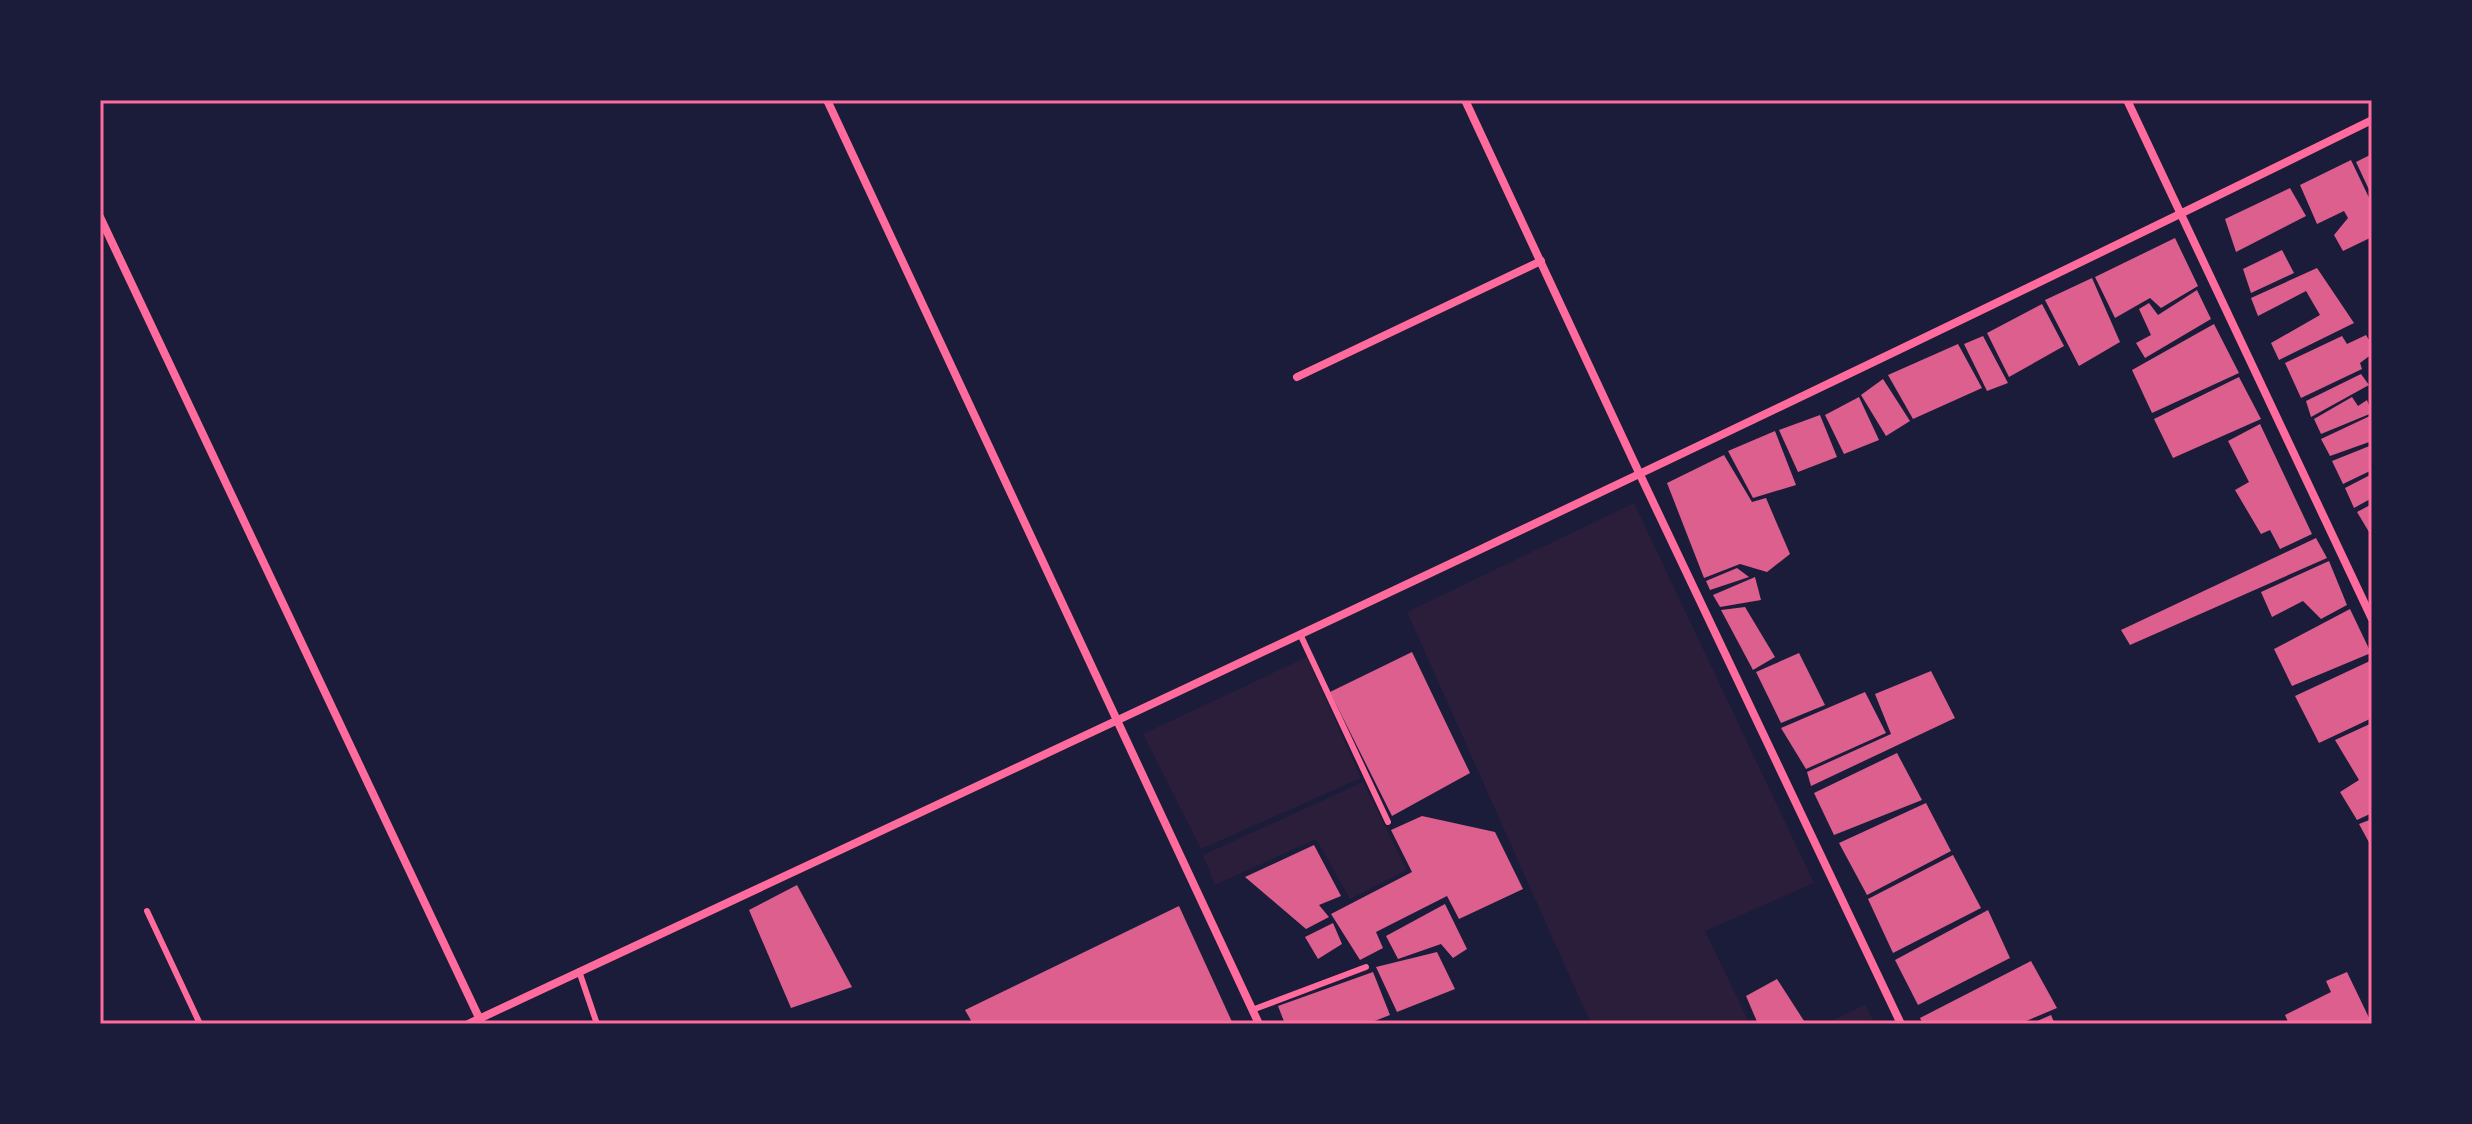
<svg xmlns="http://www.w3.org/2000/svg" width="2472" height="1124" font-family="'Alegreya Sans',sans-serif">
	<rect width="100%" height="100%" fill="#1b1b3a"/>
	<!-- green -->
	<g fill="#2a1e3b">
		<path d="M 1634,503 L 1814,883 L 1705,931 L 1750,1024 L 1591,1024 L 1407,612 Z"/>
		<path d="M 1307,657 L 1361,778 L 1201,849 L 1143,734 Z"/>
		<path d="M 1363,782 L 1407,870 L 1350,899 L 1316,839 L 1215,885 L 1203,855 Z"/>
		<path d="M 1865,1005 L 1875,1024 L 1825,1024 Z"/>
	</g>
	<!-- building -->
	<g fill="#dd5f8e">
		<path d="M 2372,154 L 2372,196 L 2356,162 Z"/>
		<path d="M 2351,160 L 2372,204 L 2372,237 L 2343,251 L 2334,235 L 2348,218 L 2344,211 L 2317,224 L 2300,185 Z"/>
		<path d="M 2290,188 L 2306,216 L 2236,252 L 2225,219 Z"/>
		<path d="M 2175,238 L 2198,286 L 2161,308 L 2150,298 L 2115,318 L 2095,277 Z"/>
		<path d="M 2282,250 L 2294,273 L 2251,293 L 2243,269 Z"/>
		<path d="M 2317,268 L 2354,323 L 2279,360 L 2271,343 L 2320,315 L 2306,291 L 2258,316 L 2251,298 Z"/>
		<path d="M 2092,278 L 2120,342 L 2079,366 L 2045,300 Z"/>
		<path d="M 2197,290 L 2211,319 L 2145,358 L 2136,343 L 2151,335 L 2139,309 L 2149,303 L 2158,315 Z"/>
		<path d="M 2042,304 L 2064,346 L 2009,377 L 1987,333 Z"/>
		<path d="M 2214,324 L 2239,373 L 2152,413 L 2132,370 Z"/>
		<path d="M 2366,335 L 2372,345 L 2372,354 L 2360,363 L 2362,369 L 2301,398 L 2285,363 L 2342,336 L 2347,344 Z"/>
		<path d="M 1983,336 L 2008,383 L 1987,391 L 1964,344 Z"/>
		<path d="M 1958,344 L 1982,388 L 1913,419 L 1888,375 Z"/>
		<path d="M 2361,374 L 2369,385 L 2311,417 L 2306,401 Z"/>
		<path d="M 2239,377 L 2261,419 L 2173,458 L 2154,419 Z"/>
		<path d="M 1883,379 L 1910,421 L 1886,436 L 1861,395 Z"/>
		<path d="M 1859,397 L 1879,440 L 1844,454 L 1825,415 Z"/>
		<path d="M 2352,397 L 2358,406 L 2367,400 L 2372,413 L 2321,434 L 2314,419 Z"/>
		<path d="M 1820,415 L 1837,457 L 1798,472 L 1779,430 Z"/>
		<path d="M 2372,415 L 2372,441 L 2330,456 L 2321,439 Z"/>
		<path d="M 2260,424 L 2312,534 L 2280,549 L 2270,530 L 2261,534 L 2235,490 L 2249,482 L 2228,441 Z"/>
		<path d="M 1775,431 L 1796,485 L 1753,498 L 1728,451 Z"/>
		<path d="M 2372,445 L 2372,470 L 2343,484 L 2332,461 Z"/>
		<path d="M 1724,455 L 1752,502 L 1766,498 L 1790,554 L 1767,572 L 1740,564 L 1704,578 L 1667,483 Z"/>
		<path d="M 2372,474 L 2372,498 L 2354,508 L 2345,488 Z"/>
		<path d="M 2372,504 L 2372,537 L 2357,512 Z"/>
		<path d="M 2316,538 L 2327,558 L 2130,645 L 2121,630 Z"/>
		<path d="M 2329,561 L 2347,605 L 2321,619 L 2303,601 L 2272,617 L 2261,592 Z"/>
		<path d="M 1737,568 L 1749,577 L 1710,590 L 1706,581 Z"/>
		<path d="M 1755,577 L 1761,600 L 1720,607 L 1713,595 Z"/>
		<path d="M 1745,607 L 1775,657 L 1753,670 L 1721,610 Z"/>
		<path d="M 2350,609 L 2371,653 L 2292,686 L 2274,649 Z"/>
		<path d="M 1412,652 L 1470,773 L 1392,816 L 1330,692 Z"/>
		<path d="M 1799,653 L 1825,705 L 1781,723 L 1756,672 Z"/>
		<path d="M 2372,660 L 2372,718 L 2319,743 L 2295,696 Z"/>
		<path d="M 1931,671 L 1955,718 L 1811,786 L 1807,772 L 1891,734 L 1875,694 Z"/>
		<path d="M 1865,692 L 1886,733 L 1806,769 L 1781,728 Z"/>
		<path d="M 2372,723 L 2372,813 L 2357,820 L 2340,792 L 2359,780 L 2335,740 Z"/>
		<path d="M 1897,753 L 1922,800 L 1834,835 L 1814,793 Z"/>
		<path d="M 1926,803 L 1951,851 L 1867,895 L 1839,843 Z"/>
		<path d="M 1422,816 L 1495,832 L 1523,889 L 1459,919 L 1447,896 L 1376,932 L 1383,948 L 1360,960 L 1331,914 L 1412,872 L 1391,830 Z"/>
		<path d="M 2372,819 L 2372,848 L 2359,824 Z"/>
		<path d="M 1314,845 L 1341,896 L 1319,905 L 1329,917 L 1306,929 L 1245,877 Z"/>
		<path d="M 1953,855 L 1981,908 L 1893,953 L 1868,899 Z"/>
		<path d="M 797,885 L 852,987 L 791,1008 L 749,910 Z"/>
		<path d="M 1445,904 L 1467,949 L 1453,958 L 1441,944 L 1398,959 L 1386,936 Z"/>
		<path d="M 1179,906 L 1233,1024 L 973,1024 L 965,1010 Z"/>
		<path d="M 1988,910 L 2010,958 L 1918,1005 L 1895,960 Z"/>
		<path d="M 1333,923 L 1342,944 L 1318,959 L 1305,937 Z"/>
		<path d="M 1437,952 L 1455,989 L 1397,1012 L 1376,967 Z"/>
		<path d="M 2031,961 L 2057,1008 L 2019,1024 L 1923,1024 L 1920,1018 Z"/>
		<path d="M 1373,972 L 1390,1015 L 1367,1024 L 1285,1024 L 1278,1006 Z"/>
		<path d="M 2347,972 L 2372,1024 L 2289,1024 L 2285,1015 L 2331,992 L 2326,981 Z"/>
		<path d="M 1777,979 L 1806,1024 L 1758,1024 L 1746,996 Z"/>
		<path d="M 2051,1015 L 2055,1024 L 2030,1024 Z"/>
	</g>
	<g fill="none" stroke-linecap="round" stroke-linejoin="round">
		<!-- service -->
		<g stroke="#ff6b9d" stroke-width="6">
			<path d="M 1300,634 L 1388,822"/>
			<path d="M 147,911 L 200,1024"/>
			<path d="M 579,971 L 597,1024"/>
			<path d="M 1252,1010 L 1366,967"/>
		</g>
		<!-- minor -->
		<g stroke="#ff6b9d" stroke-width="8">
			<path d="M 827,100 L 1259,1024"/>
			<path d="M 1465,100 L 1634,462 L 1901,1024"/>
			<path d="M 2127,100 L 2372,619"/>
			<path d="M 100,217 L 482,1024"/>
			<path d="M 1297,377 L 1541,261"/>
			<path d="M 468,1024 C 1104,727 1742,430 2372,120"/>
		</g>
	</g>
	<!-- border -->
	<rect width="2472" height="1124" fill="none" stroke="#1b1b3a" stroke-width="204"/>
	<rect x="102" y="102" width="2268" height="920" fill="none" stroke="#ff6b9d" stroke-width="3"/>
</svg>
